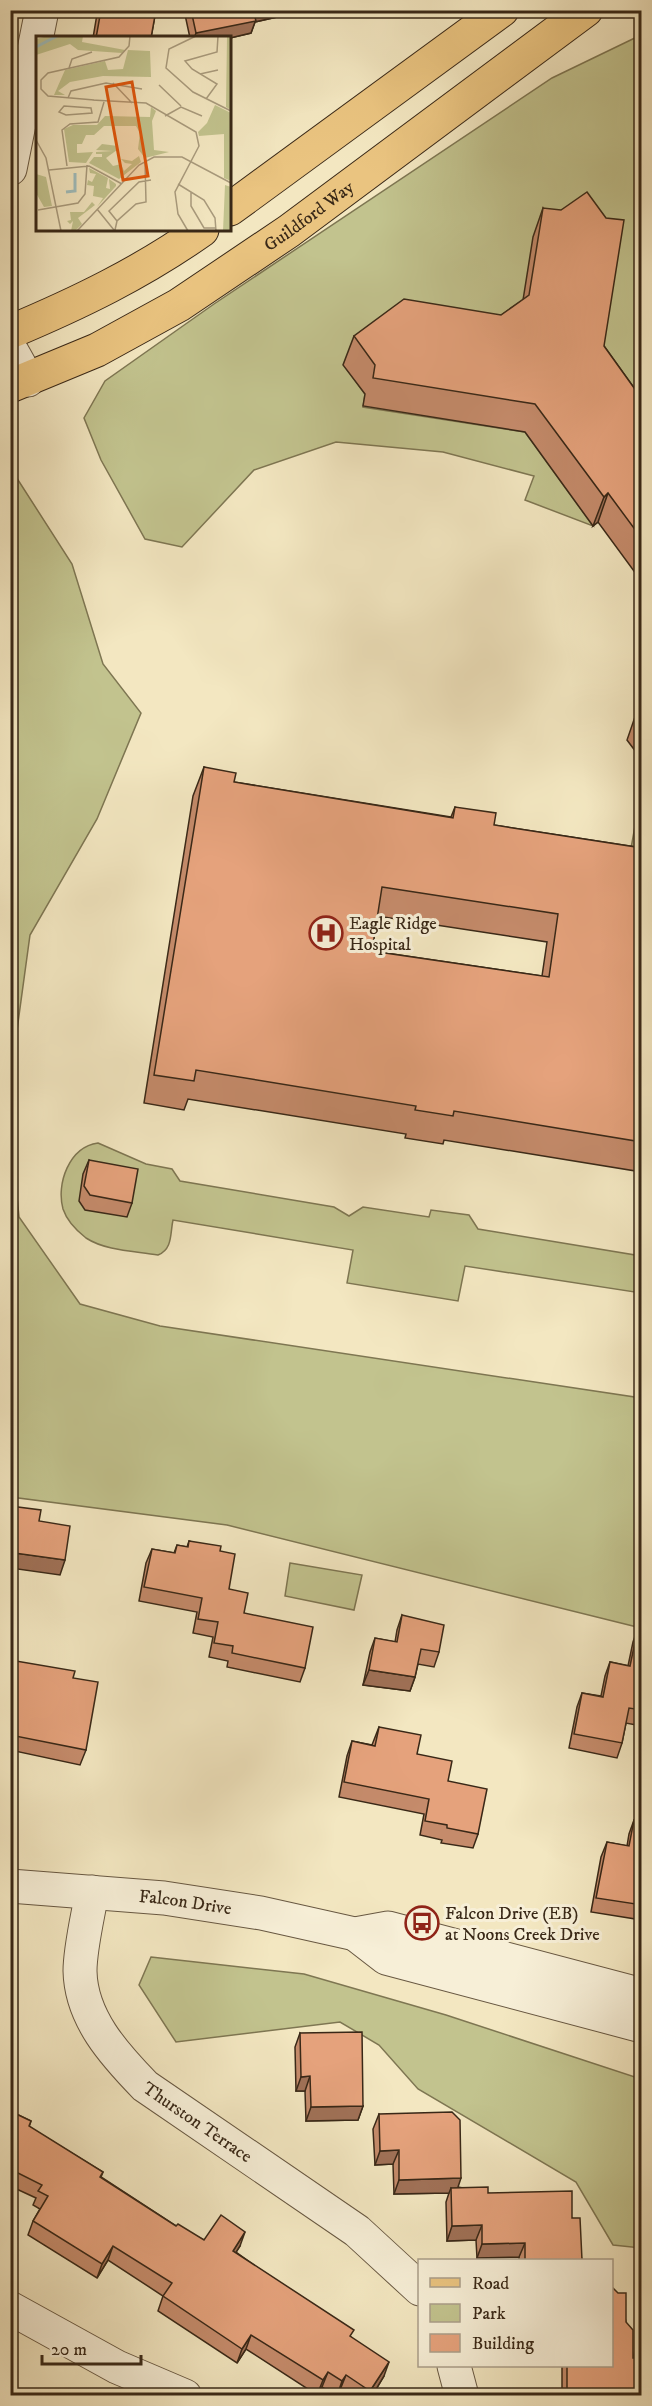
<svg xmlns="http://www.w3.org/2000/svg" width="652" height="2406" font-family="'IM FELL DW Pica',serif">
	<rect width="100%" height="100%" fill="#f3e7c1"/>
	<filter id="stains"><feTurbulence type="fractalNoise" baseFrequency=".00333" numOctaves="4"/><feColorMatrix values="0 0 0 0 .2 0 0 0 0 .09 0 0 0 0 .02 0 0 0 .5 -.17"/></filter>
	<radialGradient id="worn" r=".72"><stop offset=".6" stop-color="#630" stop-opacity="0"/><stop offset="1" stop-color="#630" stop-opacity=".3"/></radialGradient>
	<!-- green -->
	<g fill="#c2c38e" stroke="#7e7652" stroke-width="1.5">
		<path d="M 641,35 L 641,393 L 619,411 L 519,323 L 344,365 L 365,394 L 363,407 L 525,432 L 593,526 L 525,500 L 534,476 L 443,452 L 336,442 L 254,470 L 182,547 L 145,539 L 101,460 L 84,418 L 105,381 L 214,304 L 552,78 Z"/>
		<path d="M 11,469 L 72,564 L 103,664 L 141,713 L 97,819 L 30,935 L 11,1074 Z"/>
		<path d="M 641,793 L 641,879 L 626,876 Z"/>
		<path d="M 10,1126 L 19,1217 L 80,1304 L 160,1326 L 641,1398 L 641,1628 L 227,1525 L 11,1497 Z"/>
		<path d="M 98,1143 L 146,1164 L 172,1169 L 180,1181 L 334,1207 L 349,1216 L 363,1207 L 429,1217 L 431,1210 L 469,1215 L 478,1229 L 641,1256 L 641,1293 L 465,1266 L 458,1301 L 347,1283 L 353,1250 L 173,1220 C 170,1233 173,1249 158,1255 C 135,1251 106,1251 86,1238 C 77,1231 67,1221 63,1209 C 56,1184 69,1147 98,1143 Z"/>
		<path d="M 290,1563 L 362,1575 L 354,1610 L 285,1596 Z"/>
		<path d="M 151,1957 L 304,1974 L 446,2015 L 641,2079 L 641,2248 L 613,2245 L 576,2182 L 418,2089 L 379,2045 L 340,2022 L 176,2042 L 139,1985 Z"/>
	</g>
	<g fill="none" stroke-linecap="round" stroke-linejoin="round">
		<defs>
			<g id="minor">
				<path d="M 10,169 L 42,10"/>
				<path d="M 10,348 L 28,380"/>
				<path id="s1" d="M 10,1886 L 164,1898 L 261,1913 L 355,1934 L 388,1928 L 642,1995"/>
				<path id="s2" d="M 92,1892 C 88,1916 80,1948 80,1971 C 81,2018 114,2054 145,2086 L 357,2231 L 420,2289"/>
				<path d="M 355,1934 L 386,1958 L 642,2026"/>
				<path d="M 10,2308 L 117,2367 L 185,2396"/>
				<path d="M 454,2366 L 462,2396"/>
			</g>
			<g id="major">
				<path d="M 230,209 L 502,10"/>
				<path d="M 10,332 C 79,303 141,273 202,230"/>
				<path id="s3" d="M 10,386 L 97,350 L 179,305 L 289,231 L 586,10"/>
			</g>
		</defs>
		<!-- minor casing -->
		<use href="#minor" stroke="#685842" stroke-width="35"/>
		<!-- major casing -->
		<use href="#major" stroke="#392817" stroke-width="35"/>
		<!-- minor -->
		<use href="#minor" stroke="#f7efd7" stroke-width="33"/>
		<!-- major -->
		<use href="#major" stroke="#eac480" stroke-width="33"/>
	</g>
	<!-- wall -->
	<g fill="#c58b6b" stroke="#392817" stroke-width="1.5" fill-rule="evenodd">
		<path d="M 90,10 L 156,10 L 151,38 L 93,38 L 97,14 L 90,12 Z"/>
		<path d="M 184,10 L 308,10 L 255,22 L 251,33 L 230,38 L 190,38 Z"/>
		<path d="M 543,208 L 604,346 L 642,399 L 642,582 L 598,522 L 593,526 L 525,432 L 363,406 L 365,394 L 343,365 L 354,336 L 501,315 L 523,300 L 533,237 Z"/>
		<path d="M 642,708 L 642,760 L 627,740 L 637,711 Z"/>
		<path d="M 204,767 L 234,782 L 451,817 L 455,807 L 494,825 L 642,848 L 642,1172 L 444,1140 L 443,1144 L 405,1138 L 406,1134 L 188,1099 L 184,1110 L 144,1103 L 193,796 ZM 377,916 L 547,942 L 542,976 L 372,951 Z"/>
		<path d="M 89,1160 L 132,1203 L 127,1217 L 85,1210 L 79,1201 L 83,1174 Z"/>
		<path d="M 189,1541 L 220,1551 L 229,1589 L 244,1613 L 305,1668 L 300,1682 L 227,1667 L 228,1661 L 209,1657 L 213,1637 L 193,1633 L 197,1612 L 139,1601 L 146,1563 L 152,1549 L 174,1553 L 177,1545 L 187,1547 Z"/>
		<path d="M 402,1615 L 439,1652 L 434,1667 L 418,1664 L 415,1677 L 410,1691 L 363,1685 L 370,1652 L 375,1638 L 395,1642 L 397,1630 Z"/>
		<path d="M 638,1628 L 642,1628 L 642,1726 L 626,1723 L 622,1743 L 617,1758 L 569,1748 L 577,1707 L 582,1693 L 601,1696 L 605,1676 L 610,1662 L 628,1666 L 633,1642 Z"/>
		<path d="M 10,1660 L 73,1678 L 86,1750 L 80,1765 L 10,1750 Z"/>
		<path d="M 379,1727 L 417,1754 L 448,1781 L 478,1834 L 473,1848 L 441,1843 L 442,1840 L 420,1835 L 424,1814 L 339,1797 L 347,1756 L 352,1741 L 372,1745 Z"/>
		<path d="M 634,1820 L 642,1821 L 642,1920 L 591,1912 L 601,1857 L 607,1842 L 627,1846 L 629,1834 Z"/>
		<path d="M 300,2033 L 363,2106 L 358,2120 L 306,2121 L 305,2091 L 296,2091 L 295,2047 Z"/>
		<path d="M 10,2111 L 31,2121 L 29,2127 L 103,2172 L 101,2177 L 176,2226 L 204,2240 L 240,2246 L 236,2252 L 351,2337 L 384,2376 L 372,2396 L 349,2396 L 340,2390 L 336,2396 L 322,2387 L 317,2395 L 246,2349 L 237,2363 L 158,2311 L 163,2296 L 108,2260 L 97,2278 L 28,2235 L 33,2221 L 40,2209 L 33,2205 L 36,2198 L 10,2186 Z"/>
		<path d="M 379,2114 L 458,2187 L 488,2193 L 572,2218 L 582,2260 L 519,2260 L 519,2257 L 477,2258 L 476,2240 L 447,2241 L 446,2202 L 449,2193 L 394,2194 L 393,2164 L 375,2165 L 373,2129 Z"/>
		<path d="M 626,2322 L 642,2396 L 562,2396 L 562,2366 L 612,2366 Z"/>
	</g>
	<!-- shaded-wall -->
	<g fill="#a07157" stroke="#392817" stroke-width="1.5">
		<path d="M 253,10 L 308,10 L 255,22 L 251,33 L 230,38 L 194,38 L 196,33 Z"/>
		<path d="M 608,493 L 598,522 L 593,526 L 604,497 Z"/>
		<path d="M 15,1553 L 65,1560 L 60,1575 L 11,1568 L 10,1570 L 10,1562 Z"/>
		<path d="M 369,1670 L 415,1677 L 410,1691 L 363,1685 Z"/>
		<path d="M 310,2076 L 305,2091 L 296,2091 L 301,2077 Z"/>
		<path d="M 363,2106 L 358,2120 L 306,2121 L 311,2107 Z"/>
		<path d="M 399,2150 L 393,2164 L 375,2165 L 380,2151 Z"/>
		<path d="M 461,2178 L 456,2193 L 451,2188 L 449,2193 L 394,2194 L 399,2180 Z"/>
		<path d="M 482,2225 L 476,2240 L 447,2241 L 452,2226 Z"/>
		<path d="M 245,2232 L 240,2246 L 228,2265 L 233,2251 Z"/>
		<path d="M 525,2243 L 519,2257 L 477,2258 L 482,2244 Z"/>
		<path d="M 113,2246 L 108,2260 L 97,2278 L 102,2264 Z"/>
		<path d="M 251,2335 L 246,2349 L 237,2363 L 242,2349 Z"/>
		<path d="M 389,2362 L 384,2376 L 372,2396 L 369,2396 L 370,2391 Z"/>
		<path d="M 328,2372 L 322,2387 L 317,2395 L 323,2380 Z"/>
		<path d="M 346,2375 L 340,2390 L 337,2396 L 342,2381 Z"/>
	</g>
	<!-- building -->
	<g fill="#e5a27c" stroke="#392817" stroke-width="1.5" fill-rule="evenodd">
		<path d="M 101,10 L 156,10 L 151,38 L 96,38 Z"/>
		<path d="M 191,10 L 253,10 L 256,21 L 196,33 Z"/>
		<path d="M 587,192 L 606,218 L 624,220 L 604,346 L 642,399 L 642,539 L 608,493 L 604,497 L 535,404 L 373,378 L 375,365 L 354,336 L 404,299 L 501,315 L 529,295 L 543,208 L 561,210 Z"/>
		<path d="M 642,708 L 642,717 L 637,711 Z"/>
		<path d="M 204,767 L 236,773 L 234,782 L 453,818 L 455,807 L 496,813 L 494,825 L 642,848 L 642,1142 L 454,1111 L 453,1116 L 415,1110 L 416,1106 L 196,1070 L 194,1081 L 154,1075 ZM 382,887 L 558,914 L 549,977 L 372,951 Z"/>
		<path d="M 89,1160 L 138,1169 L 132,1203 L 90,1195 L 84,1186 Z"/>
		<path d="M 10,1506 L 41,1510 L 39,1521 L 70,1526 L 65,1560 L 15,1553 L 13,1563 L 10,1562 Z"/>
		<path d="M 189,1541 L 221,1546 L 220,1551 L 235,1554 L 229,1589 L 248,1593 L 244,1613 L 313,1627 L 305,1668 L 232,1653 L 233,1646 L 214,1643 L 218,1622 L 198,1619 L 202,1598 L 144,1587 L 152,1549 L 175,1553 L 177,1545 L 188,1547 Z"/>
		<path d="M 402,1615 L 444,1625 L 439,1652 L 421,1649 L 415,1677 L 369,1670 L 375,1638 L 397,1642 Z"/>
		<path d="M 638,1628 L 642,1628 L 642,1710 L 629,1708 L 622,1743 L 574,1734 L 582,1693 L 603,1697 L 610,1662 L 630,1666 Z"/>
		<path d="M 10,1660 L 75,1671 L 73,1678 L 98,1682 L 86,1750 L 10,1735 Z"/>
		<path d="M 379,1727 L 421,1735 L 417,1754 L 452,1761 L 448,1781 L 487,1789 L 478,1834 L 447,1828 L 447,1825 L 425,1821 L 429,1799 L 344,1782 L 352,1741 L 375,1746 Z"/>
		<path d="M 634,1820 L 642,1821 L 642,1905 L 596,1898 L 607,1842 L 629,1846 Z"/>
		<path d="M 362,2032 L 363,2106 L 311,2107 L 310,2076 L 301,2077 L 300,2033 Z"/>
		<path d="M 10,2111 L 31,2121 L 29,2126 L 103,2172 L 100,2177 L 176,2226 L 178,2224 L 204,2240 L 221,2215 L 245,2232 L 233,2251 L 354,2330 L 350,2336 L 389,2362 L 370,2391 L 346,2375 L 342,2381 L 328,2372 L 323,2380 L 251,2335 L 242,2349 L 163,2296 L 172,2283 L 113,2246 L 102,2264 L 33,2221 L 48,2196 L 38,2191 L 42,2185 L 10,2169 Z"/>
		<path d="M 452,2112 L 460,2120 L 461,2178 L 399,2180 L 399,2150 L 380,2151 L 379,2114 Z"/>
		<path d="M 488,2187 L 488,2193 L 572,2191 L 572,2218 L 580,2218 L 582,2260 L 525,2260 L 525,2243 L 482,2244 L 482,2225 L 452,2226 L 451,2188 Z"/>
		<path d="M 612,2287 L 618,2293 L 626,2293 L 626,2322 L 633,2330 L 633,2358 L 642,2358 L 642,2396 L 567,2396 L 567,2366 L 612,2366 Z"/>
	</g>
	<!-- icons -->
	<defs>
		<symbol id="hospital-ring" viewBox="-11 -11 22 22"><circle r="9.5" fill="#f7efd7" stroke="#8f2418" stroke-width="1.5"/><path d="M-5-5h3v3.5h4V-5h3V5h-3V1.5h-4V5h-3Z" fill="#8f2418"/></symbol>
		<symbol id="bus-ring" viewBox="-11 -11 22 22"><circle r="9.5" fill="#f7efd7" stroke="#8f2418" stroke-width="1.5"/><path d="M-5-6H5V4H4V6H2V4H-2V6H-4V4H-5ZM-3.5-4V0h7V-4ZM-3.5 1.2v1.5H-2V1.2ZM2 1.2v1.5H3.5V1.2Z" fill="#8f2418"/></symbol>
	</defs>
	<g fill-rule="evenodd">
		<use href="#hospital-ring" x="307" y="914" width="38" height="38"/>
		<use href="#bus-ring" x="403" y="1904" width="38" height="38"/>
	</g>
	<g text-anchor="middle" stroke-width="6" stroke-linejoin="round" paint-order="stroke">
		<!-- street labels -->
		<g font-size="18" fill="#392817" stroke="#f7efd7">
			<text dy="6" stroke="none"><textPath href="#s3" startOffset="345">Guildford Way</textPath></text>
			<text dy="6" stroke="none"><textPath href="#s1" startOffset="176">Falcon Drive</textPath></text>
			<text dy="6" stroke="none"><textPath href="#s2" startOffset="279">Thurston Terrace</textPath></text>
		</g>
		<!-- poi labels -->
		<g font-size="18" fill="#392817" stroke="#f7efd7" text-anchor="start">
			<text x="349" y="929">Eagle Ridge<tspan x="349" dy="21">Hospital</tspan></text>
			<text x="445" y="1919">Falcon Drive (EB)<tspan x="445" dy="21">at Noons Creek Drive</tspan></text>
		</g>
	</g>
	<!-- overview -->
	<g transform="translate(36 36)">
		<rect width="195" height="195" fill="#f3e7c1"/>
		<path d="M 12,0 L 47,0 L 46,6 L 89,14 L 86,17 L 42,14 L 34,8 L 0,19 L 0,3 ZM 191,0 L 195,0 L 195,74 L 190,71 ZM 92,14 L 114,15 L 115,41 L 67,40 L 34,46 L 22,55 L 29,59 L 18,59 L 29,34 L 69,25 L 72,34 L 87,33 ZM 179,69 L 195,77 L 195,145 L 188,142 L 188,98 L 163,100 L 162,96 L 171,87 ZM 115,71 L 120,75 L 116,85 L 118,114 L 133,116 L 109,122 L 102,113 L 104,97 L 100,90 L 68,90 L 58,99 L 50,99 L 46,108 L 41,108 L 41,117 L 57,116 L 50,127 L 33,126 L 28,93 L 37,89 L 61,89 L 69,80 L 114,81 ZM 66,108 L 82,110 L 81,114 L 70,122 L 77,130 L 85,128 L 88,135 L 96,128 L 89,127 L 85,123 L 96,125 L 103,120 L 105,126 L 83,143 L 53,127 L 58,121 L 66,121 L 66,118 L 60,118 L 60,116 L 77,115 L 60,114 ZM 53,132 L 72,142 L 70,152 L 74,153 L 73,143 L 80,148 L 80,150 L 61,171 L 67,162 L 57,160 L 58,150 L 51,149 L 52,144 L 56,146 L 60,138 L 54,137 ZM 0,138 L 10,141 L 16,170 L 8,171 L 0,157 ZM 189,149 L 195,151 L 195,195 L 187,195 ZM 56,166 L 59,169 L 42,182 L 46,188 L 39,195 L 35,195 L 37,185 L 34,188 L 31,185 L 35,184 L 34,176 L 48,176 Z" fill="#c2c38e"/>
		<path fill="none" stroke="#a0bebd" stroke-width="3" d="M 0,11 L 21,0M 30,156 L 39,155 L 39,137"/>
		<path fill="none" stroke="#a99b7d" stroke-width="1.5" d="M 160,0 L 133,13 L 130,32 L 157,56 L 195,75M 33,32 L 36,23 L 56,16M 164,38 L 182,34M 77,47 L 96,67M 123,49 L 145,70M 32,62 L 35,55 L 70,47 L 106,53M 170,63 L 181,48 L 156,33 L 149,25 L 181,16 L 182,0M 56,64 L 110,67 L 160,96 L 163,110 L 139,156 L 142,178 L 152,195M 58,64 L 12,60 L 5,53 L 5,44 L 12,37 L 83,21 L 93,10 L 94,0M 28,70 L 55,72 L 56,77 L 30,79 L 23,76 ZM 129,80 L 145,71 L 166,80M 0,104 L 10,122 L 25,195M 31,130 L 26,94 L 34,88 L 62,86 L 68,66M 13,134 L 53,130 L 86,148M 142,148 L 168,164 L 179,182 L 180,195M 155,156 L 155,170 L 168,192 L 180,192M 61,173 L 78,194M 2,174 L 42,167 L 49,158 L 51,129M 81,185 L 73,175 L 103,146 L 115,144M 79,194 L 81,185 L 100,168 L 110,166 L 109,126M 41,195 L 103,129 L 118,121 L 146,121 L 195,147"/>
		<path fill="#df570d" fill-opacity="0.15" stroke="#df570d" stroke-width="3" d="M 96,46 L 112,140 L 87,144 L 70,51 Z"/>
		<rect width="195" height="195" fill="none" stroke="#392817" stroke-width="3"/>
	</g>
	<!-- margin -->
	<rect width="652" height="2406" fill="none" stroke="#f3e7c1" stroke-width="36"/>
	<rect x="12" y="12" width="628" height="2382" fill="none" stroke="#392817" stroke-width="3"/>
	<rect x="18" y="18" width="616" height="2370" fill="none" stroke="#392817" stroke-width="1.5"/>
	<!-- legend -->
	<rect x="418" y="2259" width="195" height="108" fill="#f7efd7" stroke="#ab9f8a" stroke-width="1.5"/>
	<rect x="430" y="2278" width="30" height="9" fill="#eac480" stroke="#ab9f8a" stroke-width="1.5"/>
	<text x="472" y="2289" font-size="18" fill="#392817">Road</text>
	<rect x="430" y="2304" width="30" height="18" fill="#c2c38e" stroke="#ab9f8a" stroke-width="1.5"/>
	<text x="472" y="2319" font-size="18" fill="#392817">Park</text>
	<rect x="430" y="2334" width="30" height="18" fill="#e5a27c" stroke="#ab9f8a" stroke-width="1.5"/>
	<text x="472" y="2349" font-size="18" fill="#392817">Building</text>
	<!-- scale -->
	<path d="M42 2355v9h99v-9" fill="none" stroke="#392817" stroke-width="3"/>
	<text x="51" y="2355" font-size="18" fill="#392817" stroke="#f7efd7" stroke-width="4.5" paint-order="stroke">20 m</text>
	<rect width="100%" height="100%" filter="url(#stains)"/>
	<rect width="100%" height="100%" fill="url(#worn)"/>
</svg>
